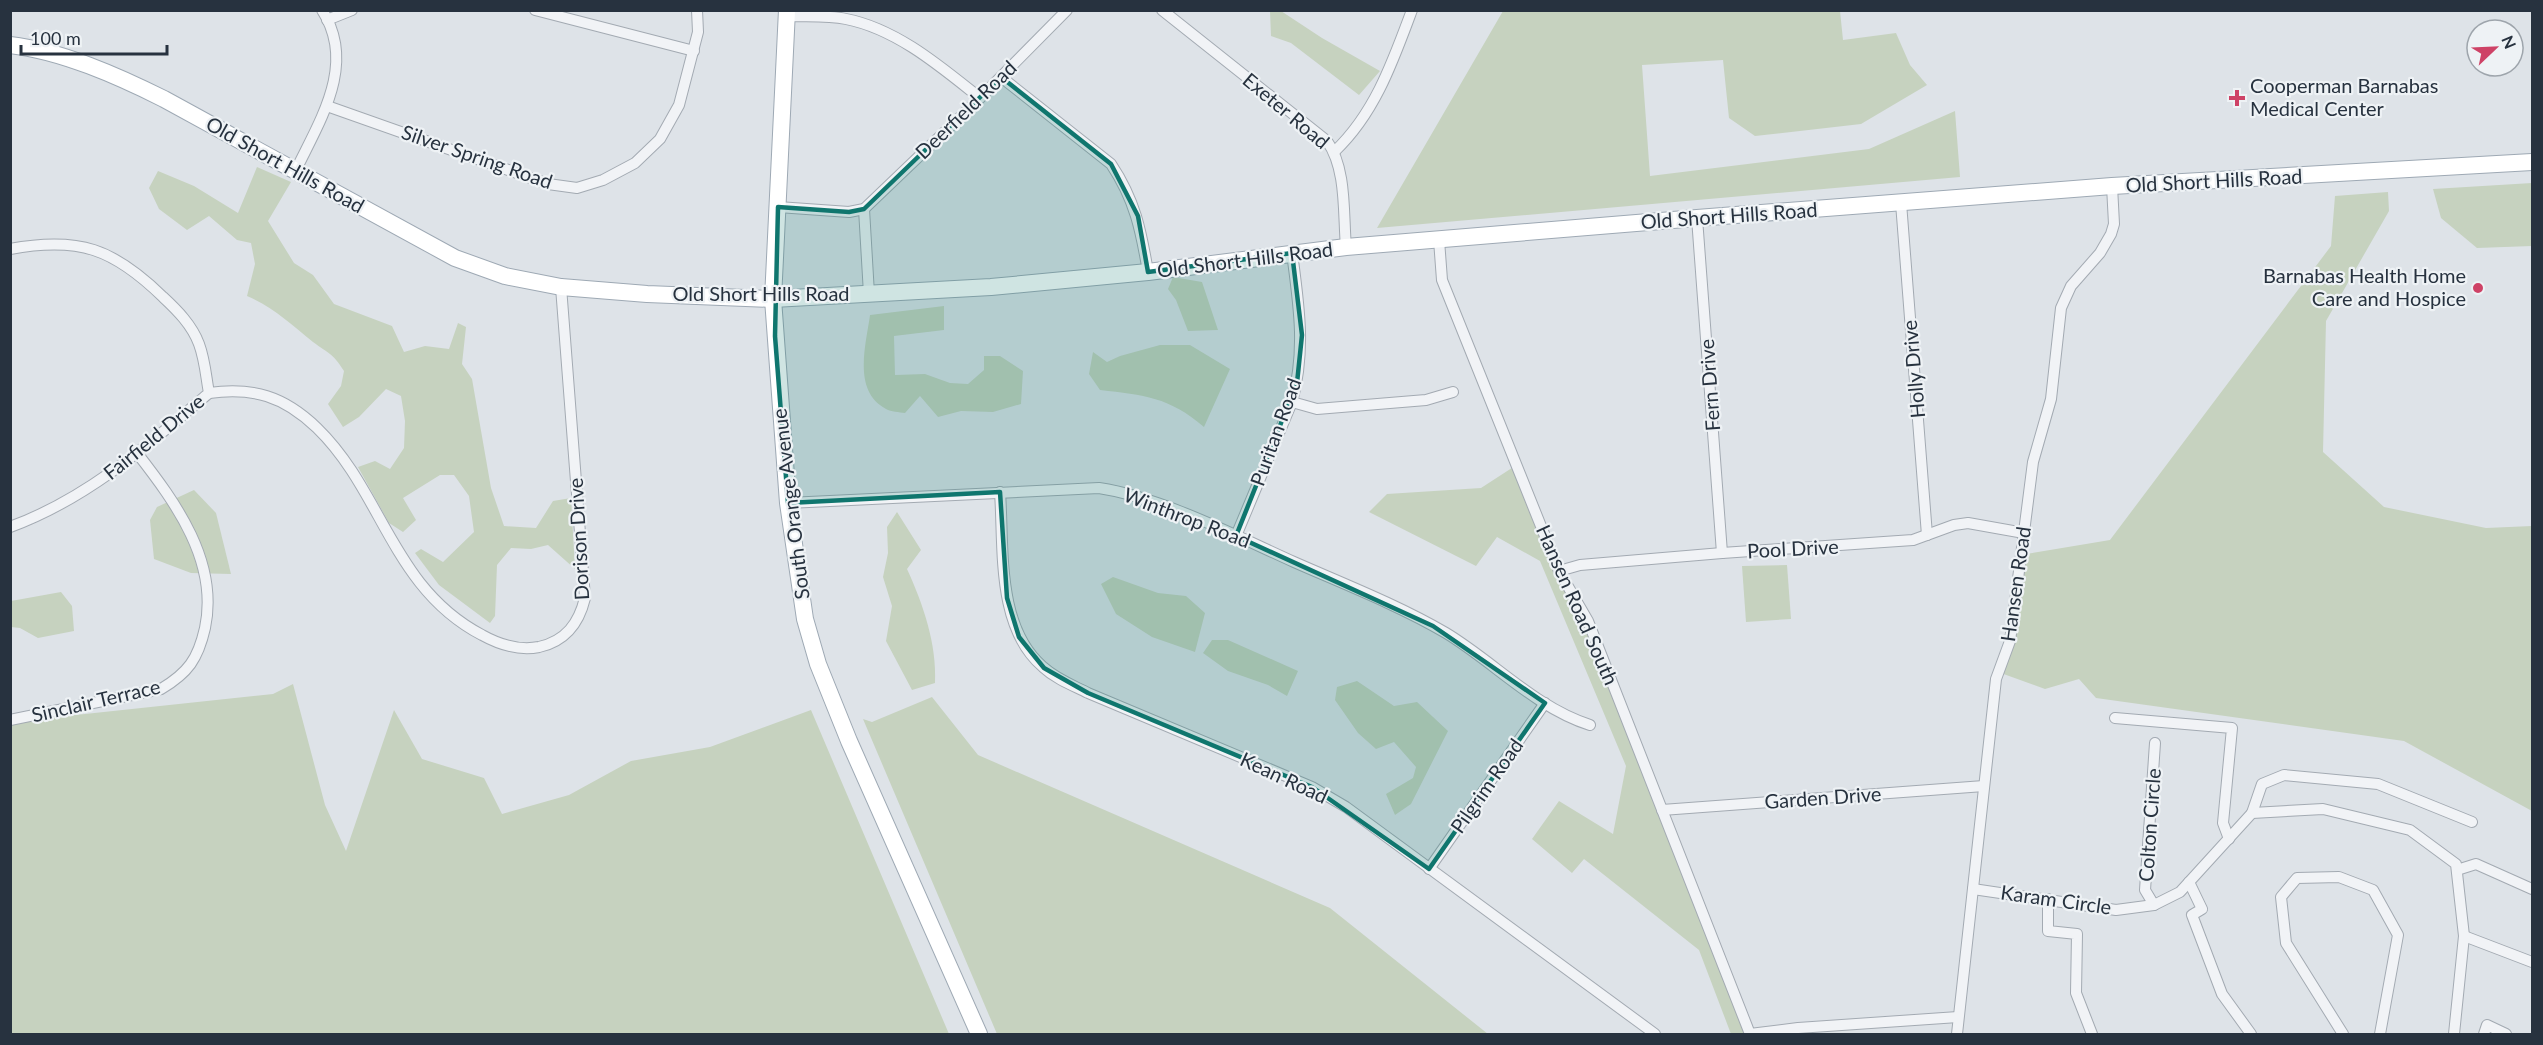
<svg xmlns="http://www.w3.org/2000/svg" width="2543" height="1045" font-family="Lato,sans-serif">
	<rect width="100%" height="100%" fill="#dee3e8"/>
	<!-- green -->
	<g fill="#c6d2bf">
		<path d="M 1270,11 L 1281,11 L 1322,38 L 1380,71 L 1359,95 L 1291,43 L 1271,36 Z"/>
		<path d="M 1503,11 L 1840,11 L 1843,40 L 1896,33 L 1910,65 L 1927,85 L 1861,124 L 1755,136 L 1729,118 L 1723,60 L 1642,65 L 1650,176 L 1869,149 L 1955,111 L 1960,177 L 1377,228 Z"/>
		<path d="M 257,167 L 291,182 L 268,221 L 294,263 L 313,275 L 334,304 L 392,326 L 404,352 L 425,346 L 449,349 L 458,323 L 466,327 L 462,364 L 472,379 L 491,488 L 504,526 L 536,528 L 553,501 L 571,498 L 575,569 L 548,545 L 531,549 L 511,548 L 497,565 L 495,616 L 490,623 L 439,585 L 415,553 L 421,549 L 443,562 L 474,532 L 469,496 L 454,475 L 440,475 L 403,498 L 416,520 L 403,532 L 389,523 L 358,467 L 375,461 L 390,469 L 404,448 L 405,421 L 401,396 L 386,389 L 359,417 L 343,427 L 328,404 L 341,386 L 344,371 C 332,352 329,354 313,342 C 291,324 273,307 247,296 L 255,264 L 251,243 L 237,240 L 209,216 L 187,230 L 159,209 L 149,188 L 158,171 L 194,186 L 238,213 Z"/>
		<path d="M 2532,183 L 2532,246 L 2477,248 L 2441,218 L 2433,189 Z"/>
		<path d="M 2388,192 L 2389,211 L 2326,321 L 2323,452 L 2384,507 L 2486,528 L 2532,526 L 2532,811 L 2404,741 L 2096,698 L 2079,679 L 2045,689 L 1998,672 L 2020,555 L 2110,540 L 2331,246 L 2335,196 Z"/>
		<path d="M 1173,277 L 1202,282 L 1218,330 L 1188,331 L 1176,300 L 1168,289 Z"/>
		<path d="M 944,306 L 944,330 L 894,336 L 895,375 L 925,374 L 950,383 L 968,384 L 984,370 L 984,356 L 1000,356 L 1023,371 L 1021,404 L 993,412 L 961,411 L 938,417 L 920,396 L 905,413 C 899,412 891,412 886,409 C 852,391 866,345 870,315 Z"/>
		<path d="M 1160,345 L 1190,345 L 1230,369 L 1204,427 C 1169,397 1144,395 1100,390 L 1089,374 L 1093,352 L 1107,362 L 1120,356 Z"/>
		<path d="M 1518,464 L 1751,1034 L 1731,1034 L 1699,950 L 1584,859 L 1572,873 L 1532,839 L 1559,801 L 1613,834 L 1626,766 L 1540,561 L 1497,537 L 1476,566 L 1369,512 L 1387,494 L 1481,488 Z"/>
		<path d="M 194,490 L 216,513 L 231,574 L 191,573 L 154,559 L 150,520 L 157,507 Z"/>
		<path d="M 897,512 L 921,550 L 907,569 C 923,604 937,644 935,683 L 912,690 L 886,641 L 892,606 L 883,577 L 888,553 L 887,527 Z"/>
		<path d="M 1787,565 L 1791,619 L 1746,622 L 1742,566 Z"/>
		<path d="M 1113,577 L 1158,593 L 1186,596 L 1205,613 L 1195,652 L 1152,637 L 1116,614 L 1101,584 Z"/>
		<path d="M 61,592 L 72,606 L 74,631 L 38,638 L 20,628 L 11,627 L 11,601 Z"/>
		<path d="M 1212,640 L 1228,640 L 1298,671 L 1287,696 L 1268,685 L 1228,671 L 1203,653 Z"/>
		<path d="M 1357,681 L 1394,706 L 1417,702 L 1448,731 L 1411,804 L 1395,815 L 1386,794 L 1413,778 L 1416,767 L 1394,742 L 1376,749 L 1358,733 L 1335,700 L 1337,687 Z"/>
		<path d="M 293,684 L 325,805 L 346,851 L 394,710 L 422,759 L 484,778 L 502,814 L 569,795 L 631,761 L 710,747 L 811,710 L 949,1034 L 11,1034 L 10,722 L 273,694 Z"/>
		<path d="M 932,697 L 978,755 L 1330,908 L 1488,1034 L 997,1034 L 863,719 L 872,722 Z"/>
	</g>
	<g fill="none" stroke-linecap="round" stroke-linejoin="round">
		<defs>
			<g id="street">
				<path d="M 535,10 L 694,51"/>
				<path d="M 1162,10 L 1327,141 C 1347,169 1343,214 1346,247"/>
				<path d="M 786,16 C 806,17 827,15 846,19 C 897,29 941,67 980,98"/>
				<path d="M 327,20 L 352,10"/>
				<path d="M 1001,77 L 1111,164 C 1135,200 1141,230 1148,272"/>
				<path d="M 327,106 L 548,184 L 577,188 L 603,180 L 635,163 L 660,139 L 679,105 L 698,32 L 697,10"/>
				<path d="M 1335,151 C 1375,113 1393,61 1412,10"/>
				<path d="M 296,170 C 320,120 357,64 322,10"/>
				<path d="M 1901,203 L 1927,535"/>
				<path d="M 778,207 L 849,212 L 864,209 L 980,98 L 1067,10"/>
				<path d="M 864,209 L 869,294"/>
				<path d="M 1697,218 L 1722,553"/>
				<path d="M 1439,240 L 1442,280 L 1559,571 L 1588,621 L 1750,1034"/>
				<path d="M 10,249 C 79,236 114,249 163,297 C 177,310 192,325 199,344 C 205,360 206,377 209,393 C 148,445 87,499 10,527"/>
				<path d="M 209,393 C 253,387 284,396 317,428 C 383,492 392,588 482,635 C 500,645 518,651 539,647 C 566,641 579,623 585,598 L 561,287"/>
				<path d="M 1292,402 L 1317,409 L 1426,400 L 1453,392"/>
				<path d="M 1000,492 C 1004,548 996,627 1043,667 C 1056,679 1072,685 1088,693 L 1312,787 L 1346,807 L 1655,1034"/>
				<path d="M 788,503 L 1099,488 C 1163,498 1234,535 1294,562 C 1344,584 1398,605 1446,633 C 1494,662 1536,708 1590,725"/>
				<path d="M 1236,536 L 1292,402 C 1306,350 1299,306 1292,253"/>
				<path d="M 1559,571 L 1580,565 L 1722,553 L 1913,540 L 1954,525 L 1968,523 L 2024,533"/>
				<path d="M 2115,718 L 2232,728 L 2223,823 L 2229,839"/>
				<path d="M 10,720 L 161,689 C 188,673 198,659 205,628 C 219,562 176,503 137,453"/>
				<path d="M 1662,810 L 1984,786"/>
				<path d="M 2252,813 L 2262,784 L 2284,775 L 2378,784 L 2472,822"/>
				<path d="M 1429,869 L 1545,703"/>
				<path d="M 2457,870 L 2476,864 L 2532,889"/>
				<path d="M 2189,882 L 2202,909 L 2192,915 L 2222,994 L 2251,1034"/>
				<path d="M 1973,889 L 2116,910 L 2154,905 L 2180,892 L 2252,813 L 2323,809 L 2410,830 L 2456,864 L 2464,936 L 2454,1034"/>
				<path d="M 2048,899 L 2048,931 L 2077,934 L 2076,993 L 2092,1034"/>
				<path d="M 2154,905 L 2145,890 L 2155,743"/>
				<path d="M 2464,936 L 2532,962"/>
				<path d="M 1750,1034 L 1798,1028 L 1958,1017"/>
				<path d="M 1957,1034 L 1996,679 L 2010,641 L 2033,462 L 2051,399 L 2061,308 L 2071,286 L 2100,253 L 2111,234 L 2114,224 L 2112,186"/>
				<path d="M 2343,1034 L 2286,943 L 2281,897 L 2297,878 L 2339,877 L 2373,890 L 2398,935 L 2380,1034"/>
				<path d="M 2484,1034 L 2487,1025 L 2506,1034"/>
			</g>
			<g id="primary">
				<path d="M 787,10 L 773,299 L 788,503 L 805,619 L 818,664 L 849,741 L 979,1034"/>
				<path d="M 10,45 C 62,51 118,76 164,99 L 455,258 L 505,276 L 561,287 L 647,294 L 773,299 L 991,287 L 1148,272 L 1346,247 L 1697,218 L 2112,186 L 2532,162"/>
			</g>
		</defs>
		<!-- street casing -->
		<use href="#street" stroke="#a3aab2" stroke-width="12"/>
		<!-- primary casing -->
		<use href="#primary" stroke="#9ea9b4" stroke-width="18"/>
		<!-- street -->
		<use href="#street" stroke="#f1f3f6" stroke-width="10"/>
		<!-- primary -->
		<use href="#primary" stroke="#fff" stroke-width="16"/>
	</g>
	<!-- marked area -->
	<path fill="#0f766e" fill-opacity="0.2" stroke="#0f766e" stroke-width="4.5" stroke-linejoin="round" d="M 1001,77 L 1111,164 L 1138,216 L 1148,272 L 1292,253 L 1302,335 L 1297,383 L 1236,536 L 1433,626 L 1545,703 L 1429,869 L 1312,787 L 1088,693 L 1044,668 L 1019,637 L 1007,598 L 1000,492 L 788,503 L 775,336 L 778,207 L 849,212 L 864,209 Z"/>
	<!-- markers -->
	<g fill="#ce4266" stroke="#eef2f5" stroke-width="2">
		<path d="M2234 89h6v6h6v6h-6v6h-6v-6h-6v-6h6z"/>
		<circle cx="2478" cy="288" r="6"/>
	</g>
	<g text-anchor="middle" stroke-width="4.5" stroke-linejoin="round" paint-order="stroke">
		<!-- poi labels -->
		<g font-size="20" fill="#27323f" stroke="#eef2f5" text-anchor="start">
			<text x="2250" y="93">Cooperman Barnabas<tspan x="2250" dy="23">Medical Center</tspan></text>
			<text x="2466" y="283" text-anchor="end">Barnabas Health Home<tspan x="2466" dy="23">Care and Hospice</tspan></text>
		</g>
		<!-- street labels -->
		<g font-size="20" fill="#27323f" stroke="#eef2f5">
			<text transform="translate(966 110) rotate(-44)" y="7">Deerfield Road</text>
			<text transform="translate(1286 111) rotate(40)" y="7">Exeter Road</text>
			<text transform="translate(477 157) rotate(19)" y="7">Silver Spring Road</text>
			<text transform="translate(285 165) rotate(29)" y="7">Old Short Hills Road</text>
			<text transform="translate(2214 181) rotate(-3)" y="7">Old Short Hills Road</text>
			<text transform="translate(1729 216) rotate(-4)" y="7">Old Short Hills Road</text>
			<text transform="translate(1245 260) rotate(-7)" y="7">Old Short Hills Road</text>
			<text x="761" y="301">Old Short Hills Road</text>
			<text transform="translate(1914 369) rotate(-95)" y="7">Holly Drive</text>
			<text transform="translate(1710 385) rotate(-94)" y="7">Fern Drive</text>
			<text transform="translate(1276 432) rotate(-70)" y="7">Puritan Road</text>
			<text transform="translate(154 437) rotate(-39)" y="7">Fairfield Drive</text>
			<text transform="translate(791 504) rotate(-97)" y="7">South Orange Avenue</text>
			<text transform="translate(1187 518) rotate(21)" y="7">Winthrop Road</text>
			<text transform="translate(579 539) rotate(-93)" y="7">Dorison Drive</text>
			<text transform="translate(1793 549) rotate(-3)" y="7">Pool Drive</text>
			<text transform="translate(2016 584) rotate(-82)" y="7">Hansen Road</text>
			<text transform="translate(1577 605) rotate(66)" y="7">Hansen Road South</text>
			<text transform="translate(96 701) rotate(-13)" y="7">Sinclair Terrace</text>
			<text transform="translate(1284 778) rotate(25)" y="7">Kean Road</text>
			<text transform="translate(1487 786) rotate(-55)" y="7">Pilgrim Road</text>
			<text transform="translate(1823 798) rotate(-4)" y="7">Garden Drive</text>
			<text transform="translate(2150 825) rotate(-86)" y="7">Colton Circle</text>
			<text transform="translate(2056 900) rotate(8)" y="7">Karam Circle</text>
		</g>
	</g>
	<!-- border -->
	<rect width="2543" height="1045" fill="none" stroke="#27323f" stroke-width="24"/>
	<!-- north arrow -->
	<g transform="translate(2495 48) rotate(67)"><circle r="28" fill="#eef2f5" stroke="#9ea5ac" stroke-width="1.5"/>
	<path d="M0-4.5L10 22L0 15L-10 22Z" fill="#ce4266"/>
	<text y="-9" font-size="16" font-weight="bold" text-anchor="middle" fill="#27323f">N</text>
	</g>
	<!-- scale -->
	<path d="M21 45v9h146v-9" fill="none" stroke="#27323f" stroke-width="3"/>
	<text x="30" y="45" font-size="18" fill="#27323f" stroke="#eef2f5" stroke-width="4.5" paint-order="stroke">100 m</text>
</svg>
